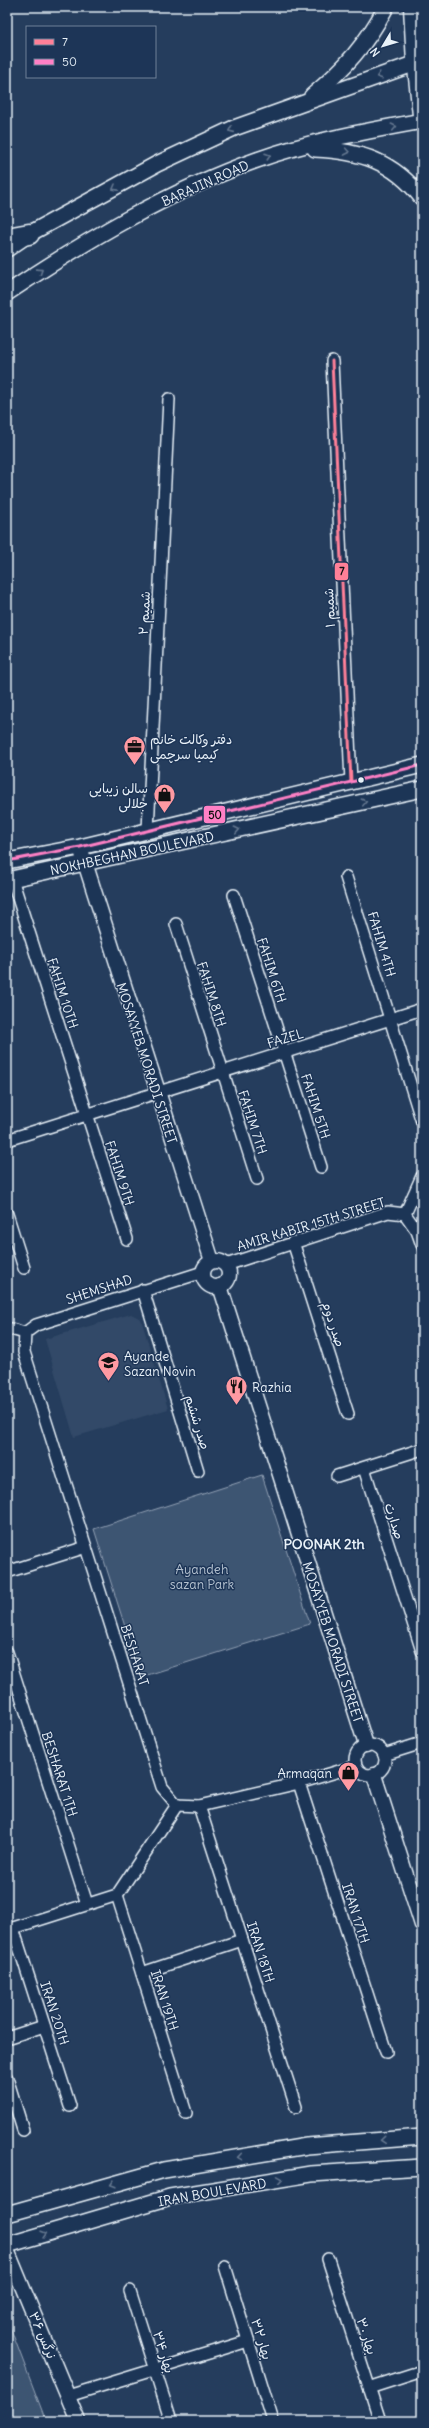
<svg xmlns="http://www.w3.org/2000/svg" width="429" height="2428" font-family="Delius,'Playpen Sans Arabic',sans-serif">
	<rect width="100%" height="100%" fill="#253d5d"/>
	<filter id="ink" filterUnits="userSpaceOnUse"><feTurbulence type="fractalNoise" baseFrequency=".025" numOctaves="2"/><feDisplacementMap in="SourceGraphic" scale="8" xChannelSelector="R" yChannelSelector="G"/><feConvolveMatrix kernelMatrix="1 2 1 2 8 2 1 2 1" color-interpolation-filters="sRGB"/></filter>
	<g filter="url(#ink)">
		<!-- built -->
		<path fill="#334a68" d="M 131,1314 L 141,1319 L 168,1409 L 74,1437 L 45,1339 Z"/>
		<!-- green -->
		<g fill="#3e5472" stroke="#93a2b5">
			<path d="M 262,1475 L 310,1624 L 141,1677 L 94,1529 Z"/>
			<path d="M 7,2319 L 46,2421 L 7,2421 Z"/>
		</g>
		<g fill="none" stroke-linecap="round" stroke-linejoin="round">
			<defs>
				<g id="minor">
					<path d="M 332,361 L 351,782"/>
					<path d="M 148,830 L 169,399"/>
					<path d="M 346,877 L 422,1122"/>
					<path d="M 12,879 L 127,1239"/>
					<path d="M 234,895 L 321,1167"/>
					<path d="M 176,924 L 257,1179"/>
					<path d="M 7,1140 L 422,1009"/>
					<path d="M 7,1214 L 24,1268"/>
					<path d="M 405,1214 L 422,1176"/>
					<path d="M 405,1214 L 417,1231 L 422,1245"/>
					<path d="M 293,1242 L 348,1414"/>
					<path d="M 226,1265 L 388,1212 L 405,1214"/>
					<path d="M 143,1290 L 198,1471"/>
					<path d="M 7,1328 L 25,1333 L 36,1325 L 203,1272"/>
					<path d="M 25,1333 L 24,1352 L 162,1787 L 177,1805 L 199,1806 L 299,1783 L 356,1766"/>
					<path d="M 364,1468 L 422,1651"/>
					<path d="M 337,1476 L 422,1449"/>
					<path d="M 7,1572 L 86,1547"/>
					<path d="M 7,1652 L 87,1904"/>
					<circle cx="370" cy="1760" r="15"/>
					<path d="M 384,1755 L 422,1743"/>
					<path d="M 299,1783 L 386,2052"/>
					<path d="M 199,1806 L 296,2107"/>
					<path d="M 117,1895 L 186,2113"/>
					<path d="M 13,1928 L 70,2106"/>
					<path d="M 7,1930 L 117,1895 L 177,1805"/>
					<path d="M 142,1973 L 242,1940"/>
					<path d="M 7,2038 L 44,2026"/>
					<path d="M 7,2078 L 23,2130"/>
					<path d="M 328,2259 L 380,2421"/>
					<path d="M 225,2266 L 273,2421"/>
					<path d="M 130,2291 L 171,2421"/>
					<path d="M 369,2388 L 422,2371"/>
					<path d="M 68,2396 L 248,2341"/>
				</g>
				<g id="tertiary">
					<path d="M 80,847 L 212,1261"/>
					<circle cx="216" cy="1274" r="13"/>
					<path d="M 220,1286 L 366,1745"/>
					<path d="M 374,1775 L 422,1925"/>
					<path d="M 7,2250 L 78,2421"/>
				</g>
				<g id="secondary">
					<path d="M 312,96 C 345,68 366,45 386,7"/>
					<path d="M 315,149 C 361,151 393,161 422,198"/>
					<path d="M 7,249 L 29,234 L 157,164 L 234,128 L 416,63"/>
					<path d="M 7,293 C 85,241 169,191 257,160 C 310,141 367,131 422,121"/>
					<path d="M 7,861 L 80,847 L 422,765"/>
					<path d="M 7,880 L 422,789"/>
					<path d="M 7,2214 L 164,2170 L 307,2146 L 422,2137"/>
					<path d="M 7,2245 L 170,2197 L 311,2174 L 422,2167"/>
				</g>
				<path id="primary" d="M 422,62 L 416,63 L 422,120"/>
				<path id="trunk" d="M 413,7 L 416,63"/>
				<path id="motorway" d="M 7,238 L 29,234"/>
			</defs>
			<!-- minor casing -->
			<use href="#minor" stroke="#e8f1f8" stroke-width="14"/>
			<!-- tertiary casing -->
			<use href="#tertiary" stroke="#e8f1f8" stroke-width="17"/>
			<!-- secondary casing -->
			<use href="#secondary" stroke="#e8f1f8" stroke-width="18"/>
			<!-- primary casing -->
			<use href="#primary" stroke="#e8f1f8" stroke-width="20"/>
			<!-- trunk casing -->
			<use href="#trunk" stroke="#e8f1f8" stroke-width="21"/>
			<!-- motorway casing -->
			<use href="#motorway" stroke="#e8f1f8" stroke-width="23"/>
			<!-- minor -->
			<use href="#minor" stroke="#1d3557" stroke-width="11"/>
			<!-- tertiary -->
			<use href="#tertiary" stroke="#1d3557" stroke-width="14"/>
			<!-- secondary -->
			<use href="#secondary" stroke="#1d3557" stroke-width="15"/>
			<!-- primary -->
			<use href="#primary" stroke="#1d3557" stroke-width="17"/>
			<!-- trunk -->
			<use href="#trunk" stroke="#1d3557" stroke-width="18"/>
			<!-- motorway -->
			<use href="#motorway" stroke="#1d3557" stroke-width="20"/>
			<defs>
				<path id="bus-1" d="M 332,361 L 351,782"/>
				<path id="bus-2" d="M 7,861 L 80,847 L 422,765"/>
			</defs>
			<!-- bus-1 casing -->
			<use href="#bus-1" stroke="#1d3557" stroke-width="6"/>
			<!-- bus-2 casing -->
			<use href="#bus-2" stroke="#1d3557" stroke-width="6"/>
			<!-- bus-1 -->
			<use href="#bus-1" stroke="#ff8098" stroke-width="3"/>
			<!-- bus-2 -->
			<use href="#bus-2" stroke="#ff80c5" stroke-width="3"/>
		</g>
		<!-- one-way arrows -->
		<defs><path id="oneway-chevron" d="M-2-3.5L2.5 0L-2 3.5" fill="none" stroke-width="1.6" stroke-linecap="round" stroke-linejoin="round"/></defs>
		<g stroke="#64778f">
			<use href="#oneway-chevron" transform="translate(379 76) rotate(161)"/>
			<use href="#oneway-chevron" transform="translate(394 127) rotate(-12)"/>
			<use href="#oneway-chevron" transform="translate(231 130) rotate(156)"/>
			<use href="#oneway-chevron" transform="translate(347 152) rotate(11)"/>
			<use href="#oneway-chevron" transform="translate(268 156) rotate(-18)"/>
			<use href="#oneway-chevron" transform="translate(115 188) rotate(151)"/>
			<use href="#oneway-chevron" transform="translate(40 271) rotate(-33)"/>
			<use href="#oneway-chevron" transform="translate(364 802) rotate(-12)"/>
			<use href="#oneway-chevron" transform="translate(237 830) rotate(-12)"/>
			<use href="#oneway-chevron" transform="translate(383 2140) rotate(175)"/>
			<use href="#oneway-chevron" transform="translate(240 2157) rotate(171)"/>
			<use href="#oneway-chevron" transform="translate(280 2179) rotate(-9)"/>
			<use href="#oneway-chevron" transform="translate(113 2184) rotate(164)"/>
			<use href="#oneway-chevron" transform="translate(44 2234) rotate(-16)"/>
		</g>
	</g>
	<!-- icons -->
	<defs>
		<symbol id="office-pin" viewBox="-11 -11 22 30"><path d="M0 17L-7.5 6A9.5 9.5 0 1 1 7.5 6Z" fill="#ff9aa2" stroke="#1d3557"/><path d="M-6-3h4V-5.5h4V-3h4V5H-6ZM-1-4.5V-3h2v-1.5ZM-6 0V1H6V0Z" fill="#111"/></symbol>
		<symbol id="shop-pin" viewBox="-11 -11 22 30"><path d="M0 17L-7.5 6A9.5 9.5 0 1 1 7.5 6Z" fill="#ff9aa2" stroke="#1d3557"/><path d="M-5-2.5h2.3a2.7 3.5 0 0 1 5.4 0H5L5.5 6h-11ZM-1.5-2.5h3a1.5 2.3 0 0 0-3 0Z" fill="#111"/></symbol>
		<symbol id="school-pin" viewBox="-11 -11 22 30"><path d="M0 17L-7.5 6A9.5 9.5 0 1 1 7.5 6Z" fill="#ff9aa2" stroke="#1d3557"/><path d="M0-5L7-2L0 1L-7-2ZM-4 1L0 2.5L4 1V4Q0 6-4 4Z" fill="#111"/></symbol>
		<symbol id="restaurant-pin" viewBox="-11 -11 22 30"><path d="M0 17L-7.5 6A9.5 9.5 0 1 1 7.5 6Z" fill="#ff9aa2" stroke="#1d3557"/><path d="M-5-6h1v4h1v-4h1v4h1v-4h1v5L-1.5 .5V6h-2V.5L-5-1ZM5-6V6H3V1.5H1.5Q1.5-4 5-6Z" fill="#111"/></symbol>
	</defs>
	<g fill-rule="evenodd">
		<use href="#office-pin" x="122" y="734" width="25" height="34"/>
		<use href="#shop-pin" x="152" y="782" width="25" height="34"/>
		<use href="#school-pin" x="96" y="1350" width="25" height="34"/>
		<use href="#restaurant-pin" x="224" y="1374" width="25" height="34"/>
		<use href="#shop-pin" x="336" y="1760" width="25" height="34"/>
	</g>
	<!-- markers -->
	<circle fill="#e8f1f8" stroke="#1d3557" stroke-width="1.5" cx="361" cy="780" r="3.5"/>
	<g text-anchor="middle" stroke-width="3" stroke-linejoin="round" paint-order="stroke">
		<!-- street labels -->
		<g font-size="13" fill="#e8f1f8" stroke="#1d3557">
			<text transform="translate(205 183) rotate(-24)" y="5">BARAJIN ROAD</text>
			<text transform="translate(329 608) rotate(-93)" y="5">شمیم ۱</text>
			<text transform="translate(144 613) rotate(-87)" y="5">شمیم ۲</text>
			<text transform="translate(132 853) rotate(-12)" y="5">NOKHBEGHAN BOULEVARD</text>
			<text transform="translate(382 944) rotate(73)" y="5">FAHIM 4TH</text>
			<text transform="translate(272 970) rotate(72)" y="5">FAHIM 6TH</text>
			<text transform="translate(63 993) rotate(72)" y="5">FAHIM 10TH</text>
			<text transform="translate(212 994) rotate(72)" y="5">FAHIM 8TH</text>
			<text transform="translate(285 1038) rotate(-17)" y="5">FAZEL</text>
			<text transform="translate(147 1063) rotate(72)" y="5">MOSAYYEB MORADI STREET</text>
			<text transform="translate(316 1106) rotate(72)" y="5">FAHIM 5TH</text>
			<text transform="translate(253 1122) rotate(72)" y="5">FAHIM 7TH</text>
			<text transform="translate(120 1173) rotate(72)" y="5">FAHIM 9TH</text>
			<text transform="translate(311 1224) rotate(-17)" y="5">AMIR KABIR 15TH STREET</text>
			<text transform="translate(99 1289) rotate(-18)" y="5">SHEMSHAD</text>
			<text transform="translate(334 1324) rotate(72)" y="5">صدر دوم</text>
			<text transform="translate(198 1422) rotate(73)" y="5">صدر ششم</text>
			<text transform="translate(395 1521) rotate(72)" y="5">صدارت</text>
			<text transform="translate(333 1642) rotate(72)" y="5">MOSAYYEB MORADI STREET</text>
			<text transform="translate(135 1655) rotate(72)" y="5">BESHARAT</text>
			<text transform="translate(60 1774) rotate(72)" y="5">BESHARAT 1TH</text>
			<text transform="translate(356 1913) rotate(72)" y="5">IRAN 17TH</text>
			<text transform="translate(261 1952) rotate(72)" y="5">IRAN 18TH</text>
			<text transform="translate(165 2000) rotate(72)" y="5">IRAN 19TH</text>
			<text transform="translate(55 2013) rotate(72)" y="5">IRAN 20TH</text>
			<text transform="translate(212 2192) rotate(-10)" y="5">IRAN BOULEVARD</text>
			<text transform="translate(43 2335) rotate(67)" y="5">نرگس ۳۶</text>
			<text transform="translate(367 2336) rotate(72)" y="5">بهار ۳۰</text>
			<text transform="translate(262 2339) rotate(73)" y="5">بهار ۳۲</text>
			<text transform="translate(164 2352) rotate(73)" y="5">بهار ۳۴</text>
		</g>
		<!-- poi labels -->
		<g font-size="13" fill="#e8f1f8" stroke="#1d3557" text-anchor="start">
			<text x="150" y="744">دفتر وکالت خانم<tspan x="150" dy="15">کیمیا سرچمی</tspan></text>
			<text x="148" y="793" text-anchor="end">سالن زیبایی<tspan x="148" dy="15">جلالی</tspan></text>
			<text x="124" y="1361">Ayande<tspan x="124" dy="15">Sazan Novin</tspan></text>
			<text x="252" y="1392">Razhia</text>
			<text x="332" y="1778" text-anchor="end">Armaqan</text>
		</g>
		<!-- park labels -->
		<g font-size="13" fill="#b5c2d0" stroke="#1d3557">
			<text x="202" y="1574">Ayandeh<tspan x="202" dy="15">sazan Park</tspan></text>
		</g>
		<!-- neighbourhood labels -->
		<g font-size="14" font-weight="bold" fill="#e8f1f8" stroke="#1d3557">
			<text x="324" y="1549">POONAK 2th</text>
		</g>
	</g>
	<g stroke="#1d3557" stroke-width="1.5">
		<rect x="334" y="562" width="15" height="19" rx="4" fill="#ff8098"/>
		<rect x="203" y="805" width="23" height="19" rx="4" fill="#ff80c5"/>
	</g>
	<g font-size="11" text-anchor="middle" font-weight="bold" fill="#111">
		<text x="342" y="575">7</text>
		<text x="215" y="819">50</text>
	</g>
	<!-- margin -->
	<rect width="429" height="2428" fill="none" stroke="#1d3557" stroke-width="24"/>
	<rect x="12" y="12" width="405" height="2404" fill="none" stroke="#e8f1f8" stroke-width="1.5" filter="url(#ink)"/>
	<!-- legend -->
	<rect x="26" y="26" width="130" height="52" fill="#1d3557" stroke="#6e8097"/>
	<rect x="34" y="39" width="20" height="6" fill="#ff8098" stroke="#6e8097"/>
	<text x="62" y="46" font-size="12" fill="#e8f1f8">7</text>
	<rect x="34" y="59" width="20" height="6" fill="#ff80c5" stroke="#6e8097"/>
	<text x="62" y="66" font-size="12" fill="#e8f1f8">50</text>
	<!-- north arrow -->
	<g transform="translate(383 46) rotate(232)" stroke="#1d3557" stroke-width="3" paint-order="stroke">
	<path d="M0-3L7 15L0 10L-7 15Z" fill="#e8f1f8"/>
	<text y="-6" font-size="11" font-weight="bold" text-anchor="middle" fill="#e8f1f8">N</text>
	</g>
</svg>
